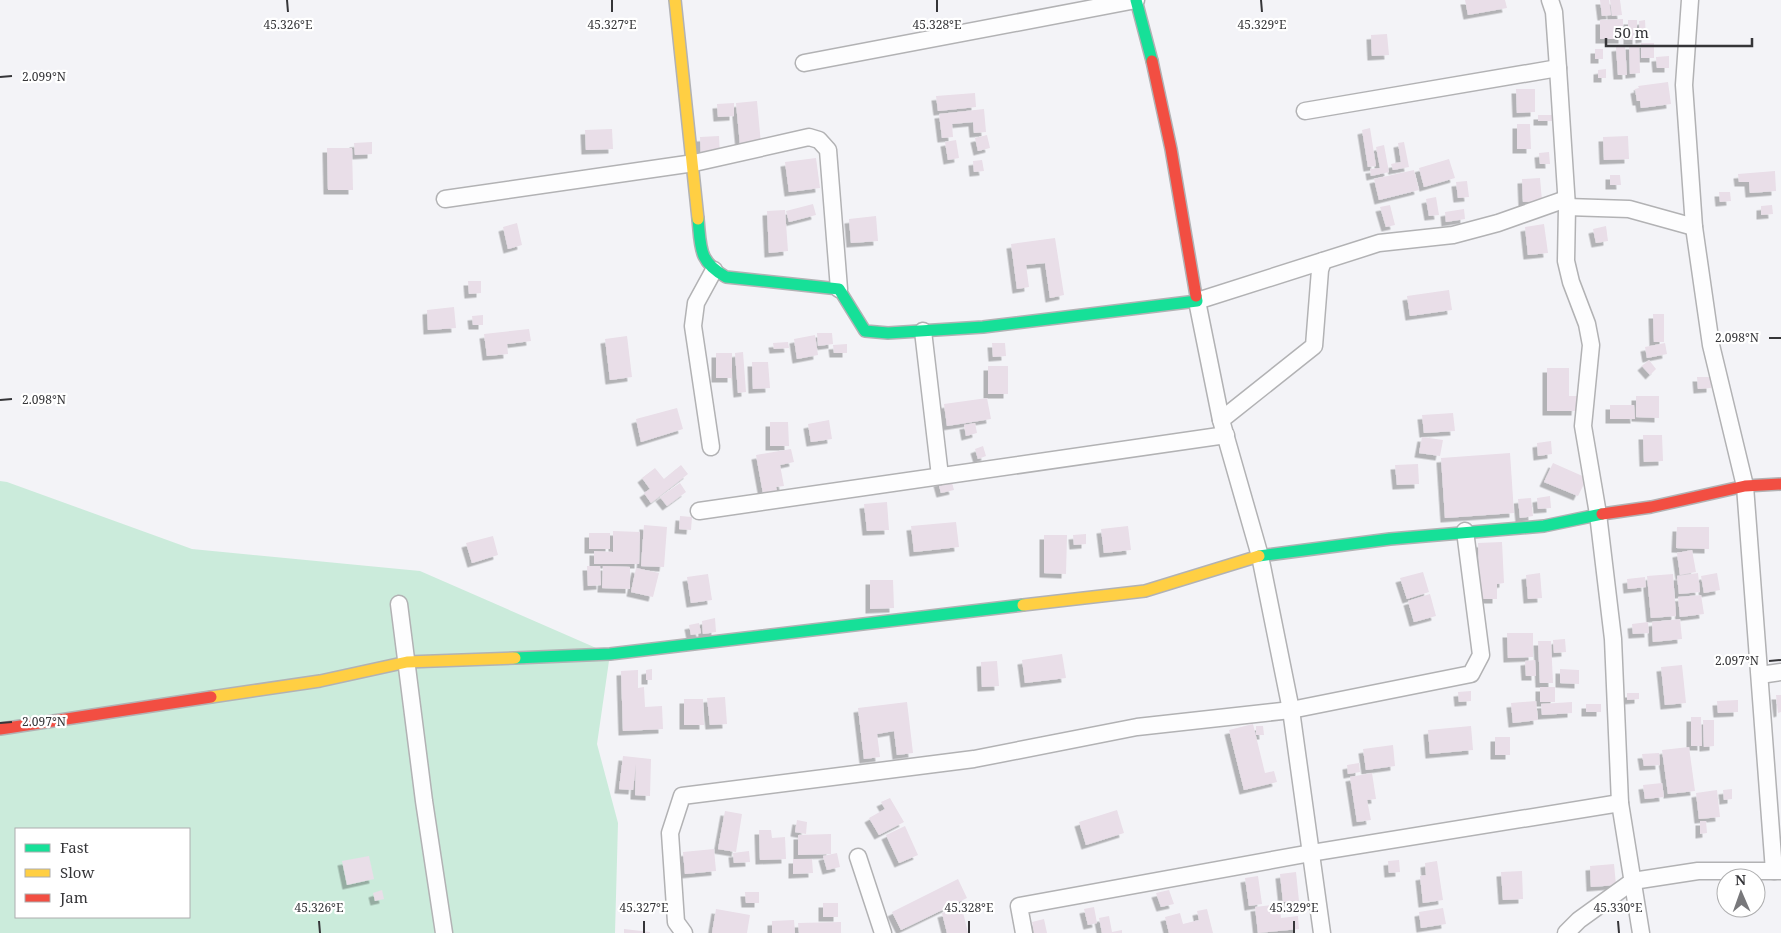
<svg xmlns="http://www.w3.org/2000/svg" width="1781" height="933" font-family="'Noto Serif',serif">
	<defs>
		<filter id="shadow"><feDropShadow dx="-4.5" dy="4.5" stdDeviation="0" flood-color="#0004"/></filter>
	</defs>
	<rect width="100%" height="100%" fill="#f3f3f7"/>
	<!-- green -->
	<path fill="#cbebdb" fill-rule="evenodd" d="M 0,481 L 7,482 L 192,549 L 420,571 L 610,654 L 597,744 L 618,823 L 615,933 L 0,933 ZM 16,829 L 189,829 L 189,917 L 16,917 Z"/>
	<!-- building -->
	<g fill="#e9dee8" filter="url(#shadow)">
		<path d="M 1465,0 L 1505,0 L 1507,8 L 1468,15 Z"/>
		<path d="M 1600,0 L 1609,0 L 1611,15 L 1602,16 Z"/>
		<path d="M 1610,0 L 1620,0 L 1622,15 L 1612,16 Z"/>
		<path d="M 1623,19 L 1623,39 L 1600,39 L 1600,20 Z"/>
		<rect x="1628" y="20" width="9" height="20"/>
		<path d="M 1645,20 L 1646,38 L 1640,39 L 1639,21 Z"/>
		<path d="M 1387,34 L 1389,55 L 1372,56 L 1371,35 Z"/>
		<rect x="1641" y="43" width="13" height="15"/>
		<path d="M 1629,45 L 1639,45 L 1640,73 L 1630,74 Z"/>
		<path d="M 1625,46 L 1627,75 L 1618,75 L 1616,47 Z"/>
		<rect x="1595" y="49" width="8" height="10"/>
		<path d="M 1669,56 L 1669,68 L 1657,68 L 1656,57 Z"/>
		<path d="M 1606,69 L 1606,78 L 1598,78 L 1598,70 Z"/>
		<path d="M 1668,82 L 1671,104 L 1641,108 L 1640,101 L 1637,101 L 1635,89 L 1639,88 L 1638,86 Z"/>
		<path d="M 1516,89 L 1535,89 L 1535,112 L 1517,113 Z"/>
		<path d="M 975,93 L 976,107 L 938,111 L 936,96 Z"/>
		<path d="M 757,101 L 761,144 L 740,145 L 736,103 Z"/>
		<path d="M 734,103 L 734,116 L 718,117 L 717,104 Z"/>
		<path d="M 984,109 L 986,132 L 974,133 L 973,122 L 952,124 L 953,137 L 942,138 L 939,114 Z"/>
		<rect x="1538" y="115" width="14" height="6"/>
		<path d="M 1517,124 L 1530,124 L 1531,149 L 1517,149 Z"/>
		<path d="M 1370,128 L 1376,166 L 1368,167 L 1362,130 Z"/>
		<path d="M 612,129 L 613,149 L 586,150 L 585,130 Z"/>
		<path d="M 987,135 L 990,148 L 978,151 L 975,138 Z"/>
		<path d="M 719,136 L 720,156 L 701,157 L 700,137 Z"/>
		<path d="M 1628,136 L 1629,159 L 1604,160 L 1603,137 Z"/>
		<path d="M 956,140 L 959,158 L 948,160 L 945,142 Z"/>
		<path d="M 372,142 L 372,154 L 355,155 L 354,143 Z"/>
		<path d="M 1404,142 L 1409,167 L 1393,170 L 1391,164 L 1401,162 L 1398,143 Z"/>
		<path d="M 1384,145 L 1389,172 L 1371,176 L 1370,169 L 1380,168 L 1376,147 Z"/>
		<path d="M 327,148 L 352,148 L 353,190 L 328,190 Z"/>
		<path d="M 1549,152 L 1550,164 L 1540,164 L 1539,153 Z"/>
		<path d="M 816,158 L 820,188 L 789,192 L 785,162 Z"/>
		<path d="M 1449,159 L 1455,178 L 1424,187 L 1419,168 Z"/>
		<path d="M 982,160 L 984,171 L 974,172 L 973,161 Z"/>
		<path d="M 1414,170 L 1419,190 L 1379,200 L 1374,179 Z"/>
		<path d="M 1775,171 L 1776,191 L 1750,193 L 1749,182 L 1739,182 L 1738,174 Z"/>
		<path d="M 1610,175 L 1620,175 L 1621,185 L 1610,185 Z"/>
		<path d="M 1540,178 L 1542,201 L 1523,202 L 1522,179 Z"/>
		<path d="M 1467,181 L 1469,197 L 1458,198 L 1456,182 Z"/>
		<path d="M 1719,192 L 1730,192 L 1731,201 L 1720,202 Z"/>
		<path d="M 1436,197 L 1439,215 L 1429,216 L 1426,199 Z"/>
		<path d="M 813,204 L 816,215 L 789,222 L 786,211 Z"/>
		<path d="M 1390,205 L 1395,225 L 1386,227 L 1380,207 Z"/>
		<path d="M 1772,205 L 1773,214 L 1761,215 L 1761,206 Z"/>
		<path d="M 1464,209 L 1465,219 L 1446,222 L 1445,212 Z"/>
		<path d="M 785,210 L 788,251 L 769,253 L 767,211 Z"/>
		<path d="M 876,216 L 878,241 L 851,243 L 849,219 Z"/>
		<path d="M 517,223 L 522,245 L 508,249 L 503,227 Z"/>
		<path d="M 1544,224 L 1548,253 L 1528,255 L 1525,227 Z"/>
		<path d="M 1606,226 L 1608,241 L 1596,243 L 1593,229 Z"/>
		<path d="M 1055,238 L 1064,295 L 1050,298 L 1045,263 L 1026,265 L 1029,287 L 1017,289 L 1011,244 Z"/>
		<path d="M 468,281 L 481,281 L 481,293 L 469,294 Z"/>
		<path d="M 1449,290 L 1452,310 L 1410,316 L 1407,296 Z"/>
		<path d="M 454,307 L 456,328 L 428,330 L 427,310 Z"/>
		<path d="M 1653,314 L 1664,314 L 1664,342 L 1654,342 Z"/>
		<path d="M 483,315 L 483,325 L 473,325 L 472,316 Z"/>
		<path d="M 529,329 L 531,341 L 507,344 L 508,354 L 487,356 L 484,334 Z"/>
		<path d="M 817,333 L 832,333 L 833,344 L 818,346 Z"/>
		<path d="M 815,335 L 818,355 L 797,359 L 794,339 Z"/>
		<path d="M 627,336 L 632,377 L 610,380 L 605,339 Z"/>
		<path d="M 788,342 L 789,348 L 774,349 L 773,343 Z"/>
		<path d="M 992,343 L 1005,343 L 1006,356 L 993,357 Z"/>
		<path d="M 1665,343 L 1667,354 L 1647,358 L 1645,347 Z"/>
		<path d="M 847,344 L 847,353 L 834,353 L 833,345 Z"/>
		<path d="M 743,352 L 746,392 L 738,393 L 735,353 Z"/>
		<rect x="716" y="353" width="16" height="25"/>
		<path d="M 1649,360 L 1656,369 L 1650,375 L 1642,366 Z"/>
		<path d="M 752,362 L 768,362 L 770,388 L 753,389 Z"/>
		<rect x="988" y="366" width="20" height="28"/>
		<path d="M 1547,368 L 1569,368 L 1569,396 L 1577,396 L 1576,411 L 1547,411 Z"/>
		<path d="M 1697,377 L 1711,377 L 1711,388 L 1698,389 Z"/>
		<path d="M 1636,396 L 1659,396 L 1659,418 L 1636,417 Z"/>
		<path d="M 987,398 L 991,419 L 947,426 L 944,404 Z"/>
		<path d="M 1610,405 L 1634,405 L 1635,419 L 1610,419 Z"/>
		<path d="M 677,408 L 683,429 L 641,442 L 636,419 Z"/>
		<path d="M 1453,413 L 1455,431 L 1424,433 L 1422,415 Z"/>
		<path d="M 829,420 L 832,439 L 811,442 L 808,424 Z"/>
		<path d="M 770,422 L 788,422 L 789,446 L 770,446 Z"/>
		<path d="M 975,423 L 977,433 L 966,436 L 964,425 Z"/>
		<path d="M 1643,435 L 1662,435 L 1663,461 L 1644,462 Z"/>
		<path d="M 1422,437 L 1443,440 L 1440,456 L 1419,453 Z"/>
		<path d="M 1551,441 L 1552,454 L 1538,456 L 1537,443 Z"/>
		<path d="M 983,446 L 986,456 L 978,459 L 975,449 Z"/>
		<path d="M 791,449 L 794,462 L 780,465 L 784,486 L 776,487 L 778,496 L 764,499 L 756,455 Z"/>
		<path d="M 1510,453 L 1514,513 L 1445,518 L 1441,458 Z"/>
		<path d="M 1553,463 L 1587,478 L 1578,496 L 1544,482 Z"/>
		<path d="M 1418,464 L 1419,484 L 1397,485 L 1395,465 Z"/>
		<path d="M 681,465 L 688,474 L 651,503 L 644,493 L 650,489 L 642,478 L 655,468 L 664,479 Z"/>
		<path d="M 951,479 L 954,490 L 941,493 L 938,482 Z"/>
		<path d="M 680,483 L 686,492 L 667,506 L 660,497 Z"/>
		<path d="M 1550,496 L 1551,508 L 1538,509 L 1537,498 Z"/>
		<path d="M 1531,498 L 1533,516 L 1520,518 L 1518,499 Z"/>
		<path d="M 887,502 L 889,530 L 867,531 L 864,504 Z"/>
		<path d="M 680,516 L 692,517 L 691,530 L 679,529 Z"/>
		<path d="M 956,522 L 959,547 L 914,552 L 911,526 Z"/>
		<path d="M 644,525 L 667,527 L 664,567 L 641,566 Z"/>
		<path d="M 1128,526 L 1131,550 L 1104,553 L 1101,529 Z"/>
		<path d="M 1677,527 L 1709,527 L 1709,549 L 1676,548 Z"/>
		<path d="M 613,531 L 640,532 L 639,564 L 594,564 L 594,551 L 613,552 Z"/>
		<rect x="589" y="533" width="21" height="16"/>
		<path d="M 1086,534 L 1086,544 L 1074,545 L 1073,535 Z"/>
		<path d="M 1044,535 L 1067,535 L 1066,574 L 1044,573 Z"/>
		<path d="M 493,536 L 498,555 L 472,563 L 466,543 Z"/>
		<path d="M 1502,542 L 1504,583 L 1497,584 L 1497,599 L 1480,599 L 1478,543 Z"/>
		<path d="M 1692,550 L 1696,572 L 1680,575 L 1677,553 Z"/>
		<path d="M 587,566 L 600,566 L 601,585 L 588,586 Z"/>
		<path d="M 603,566 L 630,567 L 630,589 L 602,588 Z"/>
		<path d="M 636,568 L 659,573 L 653,597 L 631,592 Z"/>
		<path d="M 1423,572 L 1429,592 L 1407,599 L 1400,578 Z"/>
		<path d="M 1540,573 L 1542,598 L 1528,599 L 1526,575 Z"/>
		<path d="M 1698,573 L 1700,592 L 1679,594 L 1677,576 Z"/>
		<path d="M 1717,573 L 1720,590 L 1704,593 L 1701,576 Z"/>
		<path d="M 708,574 L 712,600 L 691,603 L 687,577 Z"/>
		<path d="M 1673,574 L 1676,616 L 1651,618 L 1647,576 Z"/>
		<path d="M 1645,577 L 1646,587 L 1628,589 L 1627,579 Z"/>
		<path d="M 870,580 L 893,580 L 894,608 L 870,609 Z"/>
		<path d="M 1430,594 L 1436,616 L 1414,622 L 1408,601 Z"/>
		<path d="M 1701,595 L 1704,614 L 1680,617 L 1678,597 Z"/>
		<path d="M 715,618 L 716,632 L 703,634 L 702,621 Z"/>
		<path d="M 1680,619 L 1682,639 L 1653,642 L 1652,622 Z"/>
		<path d="M 1648,622 L 1649,633 L 1633,634 L 1632,624 Z"/>
		<path d="M 699,623 L 701,633 L 691,635 L 689,625 Z"/>
		<path d="M 1507,633 L 1533,633 L 1533,657 L 1508,658 Z"/>
		<path d="M 1565,639 L 1566,652 L 1554,653 L 1553,640 Z"/>
		<path d="M 1538,641 L 1551,641 L 1553,683 L 1540,683 Z"/>
		<path d="M 1062,654 L 1066,678 L 1025,683 L 1022,660 Z"/>
		<path d="M 1535,660 L 1536,676 L 1526,676 L 1525,661 Z"/>
		<path d="M 997,661 L 999,686 L 982,687 L 981,662 Z"/>
		<path d="M 1682,665 L 1686,703 L 1665,705 L 1661,667 Z"/>
		<path d="M 652,669 L 652,680 L 646,680 L 646,670 Z"/>
		<path d="M 1560,669 L 1579,670 L 1579,684 L 1560,683 Z"/>
		<path d="M 638,670 L 638,688 L 644,687 L 645,707 L 662,706 L 663,729 L 623,731 L 621,671 Z"/>
		<rect x="1540" y="687" width="15" height="15"/>
		<path d="M 1471,691 L 1471,701 L 1459,702 L 1458,692 Z"/>
		<path d="M 1627,693 L 1639,693 L 1639,699 L 1627,700 Z"/>
		<path d="M 1776,695 L 1781,695 L 1781,712 L 1778,713 Z"/>
		<path d="M 725,697 L 727,724 L 710,725 L 707,698 Z"/>
		<path d="M 684,699 L 703,699 L 704,725 L 684,725 Z"/>
		<path d="M 1738,700 L 1738,712 L 1718,713 L 1717,701 Z"/>
		<path d="M 1536,701 L 1538,720 L 1513,723 L 1511,703 Z"/>
		<path d="M 907,702 L 913,753 L 897,755 L 894,731 L 877,734 L 880,757 L 864,759 L 858,708 Z"/>
		<path d="M 1572,702 L 1572,713 L 1542,715 L 1541,704 Z"/>
		<rect x="1586" y="704" width="15" height="8"/>
		<path d="M 1691,717 L 1701,717 L 1702,746 L 1691,746 Z"/>
		<path d="M 1703,720 L 1714,720 L 1714,746 L 1704,747 Z"/>
		<path d="M 1253,724 L 1265,773 L 1274,771 L 1277,782 L 1244,790 L 1229,730 Z"/>
		<path d="M 1256,726 L 1263,726 L 1264,735 L 1256,735 Z"/>
		<path d="M 1471,726 L 1473,750 L 1430,754 L 1428,730 Z"/>
		<rect x="1495" y="737" width="15" height="18"/>
		<path d="M 1393,745 L 1395,766 L 1366,770 L 1363,749 Z"/>
		<path d="M 1689,747 L 1695,791 L 1668,794 L 1662,750 Z"/>
		<path d="M 1659,753 L 1660,765 L 1644,766 L 1642,754 Z"/>
		<path d="M 623,756 L 651,759 L 650,796 L 635,795 L 636,764 L 633,790 L 619,789 Z"/>
		<path d="M 1359,763 L 1360,772 L 1348,774 L 1347,765 Z"/>
		<path d="M 1372,773 L 1376,799 L 1367,800 L 1371,820 L 1357,822 L 1350,777 Z"/>
		<path d="M 1662,783 L 1664,797 L 1645,799 L 1643,785 Z"/>
		<path d="M 1732,789 L 1732,799 L 1724,800 L 1723,790 Z"/>
		<path d="M 1717,790 L 1720,817 L 1699,819 L 1696,793 Z"/>
		<path d="M 890,798 L 904,822 L 879,835 L 869,818 L 885,809 L 881,802 Z"/>
		<path d="M 1117,810 L 1124,833 L 1086,845 L 1079,822 Z"/>
		<path d="M 725,811 L 742,814 L 736,852 L 718,849 Z"/>
		<path d="M 797,820 L 807,822 L 806,834 L 795,832 Z"/>
		<path d="M 1700,821 L 1706,821 L 1707,833 L 1700,834 Z"/>
		<path d="M 905,826 L 918,855 L 899,863 L 886,835 Z"/>
		<path d="M 759,830 L 771,830 L 772,838 L 785,837 L 786,859 L 760,860 Z"/>
		<path d="M 831,834 L 831,854 L 798,855 L 798,835 Z"/>
		<path d="M 714,849 L 716,871 L 685,874 L 683,852 Z"/>
		<path d="M 749,851 L 750,862 L 734,863 L 733,853 Z"/>
		<path d="M 837,853 L 840,867 L 827,870 L 823,856 Z"/>
		<path d="M 369,856 L 374,879 L 347,885 L 342,861 Z"/>
		<path d="M 793,859 L 812,859 L 813,873 L 793,874 Z"/>
		<path d="M 1399,860 L 1400,872 L 1389,873 L 1388,861 Z"/>
		<path d="M 1437,861 L 1443,900 L 1423,903 L 1420,876 L 1426,875 L 1425,863 Z"/>
		<path d="M 1614,864 L 1616,885 L 1591,887 L 1590,866 Z"/>
		<path d="M 1522,871 L 1523,899 L 1503,900 L 1501,872 Z"/>
		<path d="M 1296,872 L 1299,901 L 1283,902 L 1280,874 Z"/>
		<path d="M 1258,876 L 1262,904 L 1249,906 L 1245,878 Z"/>
		<path d="M 958,879 L 967,898 L 901,930 L 892,912 Z"/>
		<path d="M 382,890 L 384,899 L 375,901 L 373,893 Z"/>
		<path d="M 1169,890 L 1174,904 L 1161,907 L 1156,893 Z"/>
		<path d="M 745,892 L 759,892 L 759,903 L 746,903 Z"/>
		<rect x="823" y="903" width="15" height="14"/>
		<path d="M 1280,904 L 1281,918 L 1298,916 L 1299,929 L 1258,933 L 1255,907 Z"/>
		<path d="M 1094,907 L 1097,923 L 1088,925 L 1084,909 Z"/>
		<path d="M 962,908 L 968,933 L 947,933 L 942,913 Z"/>
		<path d="M 1443,908 L 1446,924 L 1421,928 L 1419,912 Z"/>
		<path d="M 716,909 L 750,915 L 747,933 L 712,933 Z"/>
		<path d="M 1207,909 L 1213,933 L 1169,933 L 1165,917 L 1180,913 L 1183,924 L 1199,920 L 1197,911 Z"/>
		<path d="M 1109,916 L 1112,932 L 1122,930 L 1122,933 L 1102,933 L 1099,918 Z"/>
		<path d="M 1044,919 L 1047,933 L 1034,933 L 1032,922 Z"/>
		<path d="M 794,920 L 795,933 L 772,933 L 772,921 Z"/>
		<path d="M 841,922 L 841,933 L 799,933 L 798,923 Z"/>
		<path d="M 624,929 L 650,932 L 650,933 L 624,933 Z"/>
	</g>
	<g fill="none" stroke-linecap="round" stroke-linejoin="round">
		<defs>
			<g id="street">
				<path d="M 1550,0 L 1554,12 L 1558,68 L 1567,207 L 1566,261 L 1571,282 L 1587,324 L 1591,345 L 1583,426 L 1598,514 L 1613,639 L 1620,803 L 1641,933"/>
				<path d="M 1690,0 L 1684,85 L 1694,227 L 1711,345 L 1745,486 L 1774,871"/>
				<path d="M 804,63 L 1136,0"/>
				<path d="M 1305,111 L 1558,68"/>
				<path d="M 445,199 L 694,163 L 809,137 L 819,140 L 828,150 L 839,289"/>
				<path d="M 1567,207 L 1629,209 L 1694,227"/>
				<path d="M 923,331 L 940,476"/>
				<path d="M 1221,420 L 1197,301 L 1379,243 L 1453,235 L 1498,223 L 1566,199"/>
				<path d="M 711,447 L 693,326 L 696,303 L 714,270"/>
				<path d="M 699,511 L 1226,435"/>
				<path d="M 399,604 L 424,801 L 444,933"/>
				<path d="M 1760,675 L 1781,672"/>
				<path d="M 858,857 L 883,933"/>
				<path d="M 684,933 L 676,922 L 670,833 L 682,796 L 974,759 L 1137,727 L 1291,710 L 1471,674 L 1481,655 L 1465,531"/>
				<path d="M 1024,933 L 1019,906 L 1311,853 L 1620,803"/>
				<path d="M 1322,933 L 1291,710 L 1260,556 L 1221,420 L 1314,346 L 1320,270 L 1323,261"/>
				<path d="M 1566,933 L 1579,920 L 1633,881 L 1698,871 L 1781,871"/>
			</g>
			<g id="fast">
				<path d="M 1136,0 L 1152,61"/>
				<path d="M 698,219 C 701,248 698,261 726,277 L 839,289 L 865,331 L 888,333 L 983,327 L 1197,301 L 1196,296"/>
				<path d="M 1259,556 L 1390,539 L 1544,526 L 1602,514"/>
				<path d="M 515,658 L 610,654 L 1023,605"/>
			</g>
			<g id="slow">
				<path d="M 675,0 L 698,219"/>
				<path d="M 1023,605 L 1145,591 L 1259,556"/>
				<path d="M 211,697 L 320,681 L 407,662 L 515,658"/>
			</g>
			<g id="jam">
				<path d="M 1152,61 L 1171,149 L 1196,296"/>
				<path d="M 1602,514 L 1651,507 L 1745,486 L 1781,484"/>
				<path d="M 0,729 L 211,697"/>
			</g>
		</defs>
		<!-- street casing -->
		<use href="#street" stroke="#b2b2b4" stroke-width="19"/>
		<!-- fast casing -->
		<use href="#fast" stroke="#b2b2b4" stroke-width="14"/>
		<!-- slow casing -->
		<use href="#slow" stroke="#b2b2b4" stroke-width="14"/>
		<!-- jam casing -->
		<use href="#jam" stroke="#b2b2b4" stroke-width="14"/>
		<!-- street -->
		<use href="#street" stroke="#fdfdfe" stroke-width="16"/>
		<!-- fast -->
		<use href="#fast" stroke="#16e098" stroke-width="11"/>
		<!-- slow -->
		<use href="#slow" stroke="#ffcf43" stroke-width="11"/>
		<!-- jam -->
		<use href="#jam" stroke="#f24e42" stroke-width="11"/>
	</g>
	<!-- ticks -->
	<path fill="none" stroke="#353538" stroke-width="2" d="M 287,0 L 288,12M 612,0 L 612,12M 937,0 L 937,12M 1261,0 L 1262,12M 0,77 L 12,76M 1769,338 L 1781,338M 0,400 L 12,399M 1769,661 L 1781,660M 0,723 L 12,722M 319,921 L 320,933M 644,921 L 644,933M 969,921 L 969,933M 1294,921 L 1294,933M 1618,921 L 1619,933"/>
	<g font-size="12" text-anchor="middle" fill="#353538" stroke="#fff" stroke-width="4.5" stroke-linejoin="round" paint-order="stroke">
		<text x="288" y="29">45.326°E</text>
		<text x="612" y="29">45.327°E</text>
		<text x="937" y="29">45.328°E</text>
		<text x="1262" y="29">45.329°E</text>
		<text x="44" y="81">2.099°N</text>
		<text x="1737" y="342">2.098°N</text>
		<text x="44" y="404">2.098°N</text>
		<text x="1737" y="665">2.097°N</text>
		<text x="44" y="726">2.097°N</text>
		<text x="319" y="912">45.326°E</text>
		<text x="644" y="912">45.327°E</text>
		<text x="969" y="912">45.328°E</text>
		<text x="1294" y="912">45.329°E</text>
		<text x="1618" y="912">45.330°E</text>
	</g>
	<!-- legend -->
	<rect x="15" y="828" width="175" height="90" fill="#ffffff" stroke="#aeaeaf"/>
	<rect x="25" y="844" width="25" height="8" fill="#16e098" stroke="#aeaeaf"/>
	<text x="60" y="853" font-size="15" fill="#353538">Fast</text>
	<rect x="25" y="869" width="25" height="8" fill="#ffcf43" stroke="#aeaeaf"/>
	<text x="60" y="878" font-size="15" fill="#353538">Slow</text>
	<rect x="25" y="894" width="25" height="8" fill="#f24e42" stroke="#aeaeaf"/>
	<text x="60" y="903" font-size="15" fill="#353538">Jam</text>
	<!-- north arrow -->
	<g transform="translate(1741 893) rotate(358)"><circle r="24" fill="#ffffff" stroke="#aeaeaf"/>
	<path d="M0-4L9 19L0 12L-9 19Z" fill="#78787b"/>
	<text y="-8" font-size="14" font-weight="bold" text-anchor="middle" fill="#353538">N</text>
	</g>
	<!-- scale -->
	<path d="M1606 38v8h146v-8" fill="none" stroke="#353538" stroke-width="2.5"/>
	<text x="1614" y="38" font-size="15" fill="#353538" stroke="#ffffff" stroke-width="4" paint-order="stroke">50 m</text>
</svg>
